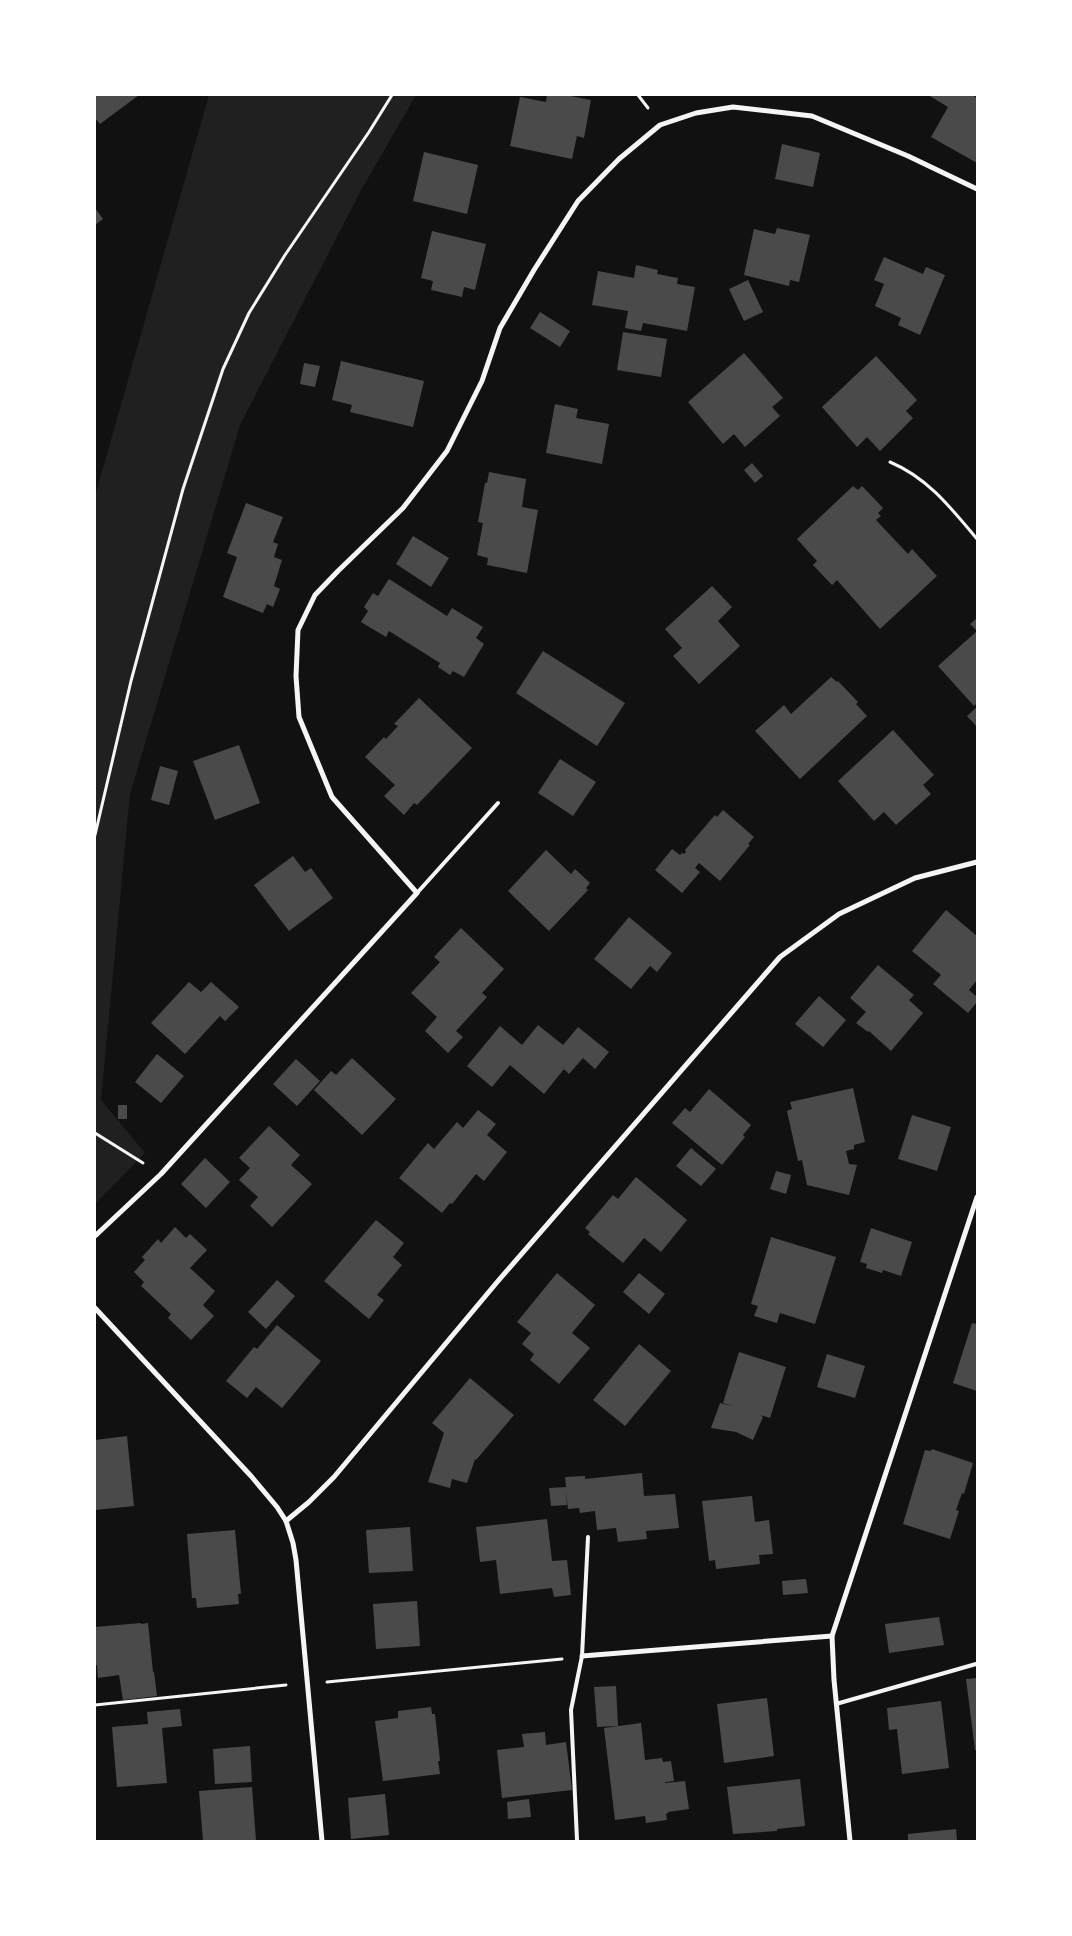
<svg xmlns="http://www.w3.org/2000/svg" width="1072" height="1936" font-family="'Archivo Narrow',sans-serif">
	<rect width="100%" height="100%" fill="#111"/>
	<!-- green -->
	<path fill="#202020" d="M 209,95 L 416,95 L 360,192 L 240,425 L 130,794 L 101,1100 L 145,1153 L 95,1204 L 95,496 Z"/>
	<!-- building -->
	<g fill="#4a4a4a">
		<path d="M 95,95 L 139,95 L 100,124 L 95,118 Z"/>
		<path d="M 547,95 L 565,95 L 591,100 L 584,138 L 577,136 L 572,159 L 510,146 L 520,97 L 546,102 Z"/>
		<path d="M 928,95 L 972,95 L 977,98 L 977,163 L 931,137 L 948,107 Z"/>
		<path d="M 782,144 L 820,153 L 813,187 L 775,179 Z"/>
		<path d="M 424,152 L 478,165 L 467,214 L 413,201 Z"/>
		<path d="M 95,208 L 103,219 L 95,225 Z"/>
		<path d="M 777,228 L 810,235 L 799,282 L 790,280 L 789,286 L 744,275 L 754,229 L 775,234 Z"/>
		<path d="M 432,231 L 486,244 L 475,290 L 464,287 L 462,297 L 431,290 L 433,281 L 421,278 Z"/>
		<path d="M 884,257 L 923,274 L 926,267 L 945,275 L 920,335 L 898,325 L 901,318 L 875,306 L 884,284 L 874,280 Z"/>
		<path d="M 636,265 L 658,270 L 657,274 L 678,278 L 677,284 L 695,287 L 687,331 L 643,323 L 641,331 L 625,328 L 628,311 L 592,305 L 598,271 L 634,278 Z"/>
		<path d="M 748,280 L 763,312 L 744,321 L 729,289 Z"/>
		<path d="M 540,312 L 570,331 L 560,347 L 530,328 Z"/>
		<path d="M 623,332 L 667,339 L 661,377 L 617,370 Z"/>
		<path d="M 744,353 L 783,398 L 772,407 L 780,416 L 745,447 L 734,434 L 723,444 L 688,402 Z"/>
		<path d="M 876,356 L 917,400 L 906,411 L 913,418 L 880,451 L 867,437 L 857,447 L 822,407 Z"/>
		<path d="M 341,361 L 424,381 L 413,427 L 350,412 L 352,405 L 332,400 Z"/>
		<path d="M 304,363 L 320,366 L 315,387 L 300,384 Z"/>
		<path d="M 555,404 L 578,409 L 576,418 L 609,424 L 602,464 L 546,453 Z"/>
		<path d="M 752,463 L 763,476 L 755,483 L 744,470 Z"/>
		<path d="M 489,472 L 526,479 L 522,507 L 538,510 L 527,573 L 487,565 L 488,558 L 477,555 L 483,523 L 478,522 L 485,483 L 487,483 Z"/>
		<path d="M 853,486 L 858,490 L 862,486 L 883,508 L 878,513 L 881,516 L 876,520 L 908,554 L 912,549 L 937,576 L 880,629 L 837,580 L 832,585 L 813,565 L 817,561 L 797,539 Z"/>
		<path d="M 246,503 L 283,517 L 273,542 L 278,544 L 274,557 L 282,560 L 274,586 L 280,589 L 273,607 L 267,604 L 263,613 L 223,597 L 237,557 L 227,553 Z"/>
		<path d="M 413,536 L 449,558 L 431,587 L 396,564 Z"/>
		<path d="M 389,579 L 447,616 L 452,608 L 483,627 L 476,638 L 484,644 L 464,677 L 453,671 L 450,675 L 438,667 L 440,663 L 389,631 L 386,637 L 361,622 L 368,611 L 364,607 L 373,593 L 378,596 Z"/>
		<path d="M 712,586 L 732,607 L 718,621 L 740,646 L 699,684 L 673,656 L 682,648 L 665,629 Z"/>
		<path d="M 977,618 L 977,703 L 974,706 L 938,666 L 977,631 L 970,624 Z"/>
		<path d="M 543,651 L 625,703 L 597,746 L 516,693 Z"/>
		<path d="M 831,677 L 837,682 L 838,681 L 858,702 L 856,704 L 867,716 L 800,779 L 755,731 L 784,705 L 791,714 Z"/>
		<path d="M 419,698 L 472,748 L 417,805 L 414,803 L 404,815 L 384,796 L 395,785 L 365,757 L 384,737 L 386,739 L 398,726 L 394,724 Z"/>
		<path d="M 977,707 L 977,727 L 967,716 Z"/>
		<path d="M 893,730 L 934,775 L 923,785 L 931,794 L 896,825 L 884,812 L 874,821 L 838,781 Z"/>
		<path d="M 239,745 L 260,803 L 215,820 L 193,761 Z"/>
		<path d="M 560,759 L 596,782 L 573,816 L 538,793 Z"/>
		<path d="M 160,766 L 178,771 L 169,805 L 151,800 Z"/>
		<path d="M 723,810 L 754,837 L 748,844 L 750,845 L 720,881 L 699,863 L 695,868 L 700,872 L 682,893 L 655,870 L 672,849 L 680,855 L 682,853 L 684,854 L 686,852 L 685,850 L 715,815 L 717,817 Z"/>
		<path d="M 546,850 L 571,874 L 575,869 L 590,883 L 586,888 L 588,890 L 549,931 L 508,891 Z"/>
		<path d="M 293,856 L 305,872 L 311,868 L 333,898 L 289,931 L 254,885 Z"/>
		<path d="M 946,910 L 977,936 L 977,980 L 969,990 L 977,997 L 977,1002 L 968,1013 L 933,984 L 941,975 L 912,951 Z"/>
		<path d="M 629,917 L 672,953 L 657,972 L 650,966 L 631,989 L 594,959 Z"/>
		<path d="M 461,928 L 504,969 L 482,993 L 487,997 L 456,1031 L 463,1037 L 448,1053 L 425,1031 L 437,1017 L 411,993 L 440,962 L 434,957 Z"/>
		<path d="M 878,965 L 914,995 L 909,1000 L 923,1013 L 891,1051 L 869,1031 L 868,1032 L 856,1023 L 866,1012 L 850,998 Z"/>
		<path d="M 189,982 L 201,992 L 211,982 L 239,1007 L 225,1021 L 220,1016 L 185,1054 L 151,1023 Z"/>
		<path d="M 819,996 L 846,1020 L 823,1047 L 795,1024 Z"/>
		<path d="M 538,1025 L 563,1045 L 578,1027 L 609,1052 L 595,1069 L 583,1058 L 569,1074 L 564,1069 L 544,1094 L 510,1065 L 492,1087 L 467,1066 L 500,1026 L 522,1045 Z"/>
		<path d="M 157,1054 L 184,1076 L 161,1103 L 135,1082 Z"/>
		<path d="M 352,1058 L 396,1099 L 362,1135 L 314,1090 L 331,1071 L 336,1075 Z"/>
		<path d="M 296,1059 L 320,1081 L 297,1106 L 273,1084 Z"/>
		<path d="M 853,1088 L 865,1142 L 854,1145 L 854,1149 L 846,1151 L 849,1164 L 857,1165 L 849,1195 L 807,1185 L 802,1160 L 798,1161 L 787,1111 L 792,1109 L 790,1102 Z"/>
		<path d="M 709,1089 L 751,1125 L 743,1135 L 745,1137 L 722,1165 L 672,1123 L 685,1108 L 690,1112 Z"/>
		<rect x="118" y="1105" width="9" height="14"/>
		<path d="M 478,1110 L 496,1124 L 487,1135 L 507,1152 L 484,1181 L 476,1174 L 452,1204 L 450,1203 L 442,1213 L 399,1178 L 428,1143 L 434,1149 L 457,1122 L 463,1128 Z"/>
		<path d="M 912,1115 L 951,1127 L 937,1171 L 898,1159 Z"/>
		<path d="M 269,1126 L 300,1155 L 291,1165 L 312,1184 L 272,1227 L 250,1206 L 258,1197 L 239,1180 L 250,1168 L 239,1158 Z"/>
		<path d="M 691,1148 L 716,1169 L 701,1186 L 676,1166 Z"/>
		<path d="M 205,1158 L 230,1182 L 206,1208 L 181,1184 Z"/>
		<path d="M 776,1171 L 791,1175 L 786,1194 L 770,1189 Z"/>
		<path d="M 636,1177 L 687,1220 L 661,1252 L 644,1238 L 623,1263 L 588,1234 L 590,1232 L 585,1228 L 613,1195 L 618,1199 Z"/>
		<path d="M 376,1220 L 404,1243 L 393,1257 L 402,1265 L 377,1295 L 384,1300 L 369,1319 L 324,1281 Z"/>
		<path d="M 175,1227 L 186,1238 L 190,1234 L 207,1250 L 190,1268 L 215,1291 L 203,1305 L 214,1316 L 191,1340 L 168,1318 L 171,1314 L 141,1286 L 144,1282 L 134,1272 L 145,1260 L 142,1257 L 158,1239 L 161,1243 Z"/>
		<path d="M 871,1228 L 912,1242 L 901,1276 L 883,1270 L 882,1273 L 866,1268 L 867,1264 L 860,1262 Z"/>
		<path d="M 771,1237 L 836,1257 L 815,1324 L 780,1313 L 777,1323 L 754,1316 L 758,1306 L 751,1304 Z"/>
		<path d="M 557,1273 L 595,1305 L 572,1333 L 590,1348 L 559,1384 L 530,1360 L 534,1354 L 522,1344 L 531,1333 L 517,1322 Z"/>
		<path d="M 639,1273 L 665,1294 L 649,1314 L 623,1292 Z"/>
		<path d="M 277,1280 L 295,1296 L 266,1329 L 248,1312 Z"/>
		<path d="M 972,1323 L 977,1324 L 977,1391 L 953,1383 Z"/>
		<path d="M 277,1325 L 321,1361 L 282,1408 L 256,1387 L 247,1398 L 226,1381 L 254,1347 L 257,1349 Z"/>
		<path d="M 639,1344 L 671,1371 L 625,1426 L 593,1400 Z"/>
		<path d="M 739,1352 L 786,1367 L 770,1418 L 760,1415 L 763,1417 L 753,1440 L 736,1432 L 711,1428 L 720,1403 L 732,1406 L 723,1403 Z"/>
		<path d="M 827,1354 L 865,1366 L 855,1398 L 817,1387 Z"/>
		<path d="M 470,1378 L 514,1415 L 476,1460 L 475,1459 L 467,1483 L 452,1479 L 450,1488 L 428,1482 L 444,1433 L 432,1423 Z"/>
		<path d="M 127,1436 L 134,1506 L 95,1510 L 95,1440 Z"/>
		<path d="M 932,1449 L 973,1463 L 964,1494 L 962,1493 L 956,1510 L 959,1511 L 950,1539 L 903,1524 L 925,1450 L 931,1451 Z"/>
		<path d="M 642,1473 L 644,1496 L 675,1494 L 679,1528 L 646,1531 L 647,1539 L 618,1542 L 616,1528 L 597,1530 L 595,1511 L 580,1513 L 579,1508 L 568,1509 L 566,1491 L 567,1505 L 551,1506 L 549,1488 L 566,1487 L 565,1477 L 585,1476 L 585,1479 Z"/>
		<path d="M 752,1496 L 755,1522 L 769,1520 L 773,1554 L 759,1555 L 760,1564 L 716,1569 L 715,1560 L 709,1561 L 702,1501 Z"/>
		<path d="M 547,1519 L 552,1561 L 567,1560 L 571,1595 L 554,1597 L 552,1588 L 500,1594 L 496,1560 L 480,1562 L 476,1527 Z"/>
		<path d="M 410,1527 L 413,1571 L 369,1573 L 366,1530 Z"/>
		<path d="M 235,1530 L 241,1594 L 238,1594 L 239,1604 L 197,1608 L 196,1598 L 192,1598 L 187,1534 Z"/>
		<path d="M 806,1579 L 808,1593 L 783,1595 L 782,1581 Z"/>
		<path d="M 417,1601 L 420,1646 L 376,1649 L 373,1604 Z"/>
		<path d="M 939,1617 L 944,1645 L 889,1653 L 885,1624 Z"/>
		<path d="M 141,1623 L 141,1624 L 148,1623 L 153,1672 L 154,1672 L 157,1696 L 123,1700 L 119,1675 L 98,1678 L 97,1665 L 95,1665 L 95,1627 Z"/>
		<path d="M 977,1678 L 977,1750 L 975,1750 L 966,1679 Z"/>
		<path d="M 616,1686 L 618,1726 L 597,1727 L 594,1687 Z"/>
		<path d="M 767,1698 L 774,1756 L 724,1763 L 717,1704 Z"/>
		<path d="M 941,1701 L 949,1768 L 902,1774 L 897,1729 L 889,1730 L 887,1708 Z"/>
		<path d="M 431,1707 L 432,1714 L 435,1714 L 440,1761 L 438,1761 L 440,1774 L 383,1781 L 375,1721 L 398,1718 L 398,1711 Z"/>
		<path d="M 180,1709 L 182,1726 L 162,1728 L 167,1783 L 117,1787 L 112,1727 L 148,1724 L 147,1712 Z"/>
		<path d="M 641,1723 L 645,1760 L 662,1758 L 663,1762 L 671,1761 L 674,1781 L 665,1782 L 665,1783 L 685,1781 L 689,1809 L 668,1812 L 668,1813 L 666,1814 L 667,1820 L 646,1823 L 645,1816 L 615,1820 L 604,1728 Z"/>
		<path d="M 545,1732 L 546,1745 L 566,1742 L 572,1790 L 502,1798 L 497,1750 L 524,1747 L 522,1734 Z"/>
		<path d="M 250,1746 L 252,1782 L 215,1784 L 213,1749 Z"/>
		<path d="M 800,1779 L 805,1826 L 777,1829 L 777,1831 L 733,1834 L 727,1787 Z"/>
		<path d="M 252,1787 L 256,1841 L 203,1841 L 199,1791 Z"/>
		<path d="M 385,1794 L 389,1835 L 351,1839 L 348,1798 Z"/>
		<path d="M 529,1799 L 531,1817 L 508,1819 L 507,1802 Z"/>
		<path d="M 956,1829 L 957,1841 L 908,1841 L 908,1834 Z"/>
	</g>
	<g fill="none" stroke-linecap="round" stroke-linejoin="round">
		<!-- path -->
		<g stroke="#f5f5f5" stroke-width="3">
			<path d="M 638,95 L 648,108"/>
			<path d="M 890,462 C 928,478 951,508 977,539"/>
			<path d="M 95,835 L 131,681 L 183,489 L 223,369 L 249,313 L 285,255 L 369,132 L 392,95"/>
			<path d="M 95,1133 L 143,1163"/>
			<path d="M 327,1682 L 562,1659"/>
			<path d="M 95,1705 L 286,1685"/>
		</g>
		<!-- service -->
		<g stroke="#f5f5f5" stroke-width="4">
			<path d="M 417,893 L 498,803"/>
			<path d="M 836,1704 L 976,1664"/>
			<path d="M 577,1840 L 571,1710 L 582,1656 L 588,1537"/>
		</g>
		<!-- minor -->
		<g stroke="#f5f5f5" stroke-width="5">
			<path d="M 95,1236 L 161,1174 L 417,893 L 332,797 L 299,717 L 296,676 L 298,630 L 315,595 L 338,571 L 403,508 L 447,451 L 482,381 L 500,328 L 534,270 L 578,201 L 619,159 L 660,125 L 696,113 L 733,107 L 812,116 L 908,156 L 977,189"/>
			<path d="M 95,1308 L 251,1476 L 277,1507 L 286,1521 L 293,1543 L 296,1560 L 322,1841"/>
			<path d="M 286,1521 L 309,1502 L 334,1477 L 498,1281 L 780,957 L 839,914 L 915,878 L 977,862"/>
			<path d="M 582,1656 L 832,1636"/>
			<path d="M 850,1841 L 834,1680 L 832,1636 L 977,1197"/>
		</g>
	</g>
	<!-- border -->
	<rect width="1072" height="1936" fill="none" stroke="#ffffff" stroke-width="192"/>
</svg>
